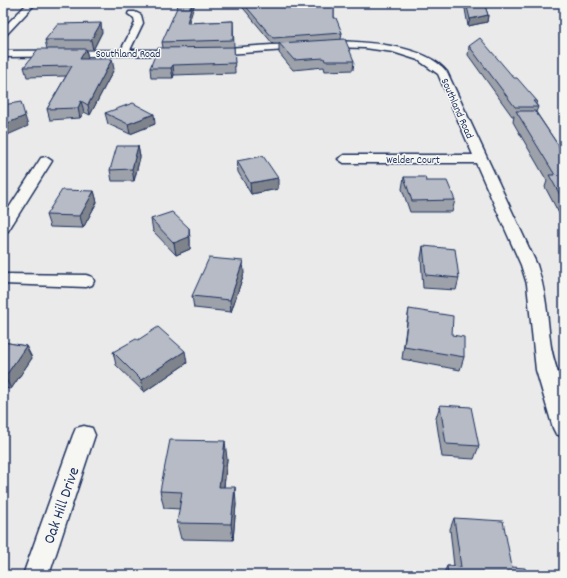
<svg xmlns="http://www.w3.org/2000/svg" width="567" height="578" font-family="Dekko,sans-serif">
	<rect width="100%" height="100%" fill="#e9eae9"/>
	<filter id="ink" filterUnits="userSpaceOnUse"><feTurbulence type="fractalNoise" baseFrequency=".025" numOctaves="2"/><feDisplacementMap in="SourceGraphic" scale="8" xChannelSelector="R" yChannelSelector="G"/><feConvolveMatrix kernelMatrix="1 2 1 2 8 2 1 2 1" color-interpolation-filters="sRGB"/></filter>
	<g filter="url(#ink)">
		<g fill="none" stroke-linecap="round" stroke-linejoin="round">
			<defs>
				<g id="street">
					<path d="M 28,3 L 36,3 L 6,35 L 3,36 L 3,28 Z"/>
					<path d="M 129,12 L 135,12 L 141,15 L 143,23 L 130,50 L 179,50 L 184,53 L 182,55 L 3,57 L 3,51 L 121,50 L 135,23 L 134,18 L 128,14 Z"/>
					<path d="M 332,41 C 365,42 425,44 447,72 L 537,265 C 546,293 547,312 550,340 C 552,359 560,376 564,394 C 567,407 564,424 564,437 L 556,434 L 553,428 L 536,370 L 527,284 L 521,265 L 476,163 L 344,163 L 338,159 L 344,155 L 473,155 L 438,74 L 418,60 L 393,52 L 365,48 L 332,47 L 211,55 L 206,52 L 211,49 Z"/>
					<path d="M 46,157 L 52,161 L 8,231 L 3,233 L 3,217 L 41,158 Z"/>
					<path d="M 3,274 L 86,275 L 92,277 L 94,281 L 92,285 L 86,287 L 3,284 Z"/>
					<path d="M 84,426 L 92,428 L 95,435 L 49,575 L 23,575 L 73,435 L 76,428 Z"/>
				</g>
			</defs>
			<!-- street casing -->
			<use href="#street" stroke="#1b2f5e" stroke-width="3"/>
			<!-- street -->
			<use href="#street" fill="#f6f6f2" fill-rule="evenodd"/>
		</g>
		<!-- wall -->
		<g fill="#9da1aa" stroke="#1b2f5e">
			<path d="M 239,3 L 334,3 L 334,18 L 342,33 L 341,39 L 354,61 L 353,70 L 325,71 L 324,67 L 293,70 L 279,53 L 279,44 L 273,44 Z"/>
			<path d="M 464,3 L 484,3 L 488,15 L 487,22 L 468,26 Z"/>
			<path d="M 564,13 L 564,29 L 560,25 Z"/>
			<path d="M 233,21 L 235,73 L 174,75 L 173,78 L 151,78 L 150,68 L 163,48 L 162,42 L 189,23 Z"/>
			<path d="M 102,32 L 93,50 L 86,50 L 88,58 L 87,59 L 114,69 L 90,115 L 84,112 L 80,118 L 50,120 L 47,109 L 66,76 L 27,77 L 24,67 L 47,49 L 45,40 Z"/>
			<path d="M 469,46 L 514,78 L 537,101 L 536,104 L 538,107 L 536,112 L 564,154 L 564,219 L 562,219 L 545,187 L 547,181 L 513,122 L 514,116 L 512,116 L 468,55 Z"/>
			<path d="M 105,113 L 155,124 L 130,134 L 108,124 Z"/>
			<path d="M 138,146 L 140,157 L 134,181 L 112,181 L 110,170 Z"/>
			<path d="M 237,161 L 278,189 L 251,194 L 238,172 Z"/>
			<path d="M 404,177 L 455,200 L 452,212 L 410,212 L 402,189 Z"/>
			<path d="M 94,191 L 97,202 L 83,228 L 50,227 L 46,215 Z"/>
			<path d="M 151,219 L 189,228 L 190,240 L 190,249 L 176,255 L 153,231 Z"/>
			<path d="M 423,246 L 459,278 L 456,290 L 423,288 L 421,258 Z"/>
			<path d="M 244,273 L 231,312 L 194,308 L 192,296 Z"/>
			<path d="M 409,309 L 452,335 L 464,357 L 460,370 L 402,359 L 407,321 Z"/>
			<path d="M 3,342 L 26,346 L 32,358 L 11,389 L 3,388 Z"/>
			<path d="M 113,352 L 187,363 L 144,392 L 116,365 Z"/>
			<path d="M 440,405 L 479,446 L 474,459 L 442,457 L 436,418 Z"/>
			<path d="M 227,459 L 224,487 L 236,504 L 233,540 L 181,539 L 177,523 L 180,509 L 164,508 L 160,491 Z"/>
			<path d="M 454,518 L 512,567 L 527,575 L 443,575 L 447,566 L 454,566 L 450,529 Z"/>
		</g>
		<!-- shaded-wall -->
		<g fill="#7f838b" stroke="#1b2f5e">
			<path d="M 192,3 L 195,3 L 187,29 L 187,23 Z"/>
			<path d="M 488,15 L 487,22 L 468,26 L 470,19 Z"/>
			<path d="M 101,23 L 102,32 L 93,50 L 91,40 Z"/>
			<path d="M 86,49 L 88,58 L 82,69 L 80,59 Z"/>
			<path d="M 112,59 L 114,69 L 90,115 L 88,105 Z"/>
			<path d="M 173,65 L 174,75 L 173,78 L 171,68 Z"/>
			<path d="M 81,101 L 84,112 L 80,118 L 78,108 Z"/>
			<path d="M 154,114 L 155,124 L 130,134 L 128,124 Z"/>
			<path d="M 25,116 L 28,126 L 3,137 L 3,125 Z"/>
			<path d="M 138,146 L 140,157 L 134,181 L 132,169 Z"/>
			<path d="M 278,178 L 278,189 L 251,194 L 250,183 Z"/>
			<path d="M 94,191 L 97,202 L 83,228 L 80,216 Z"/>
			<path d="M 189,228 L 190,240 L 190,249 L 176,255 L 174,243 Z"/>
			<path d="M 243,261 L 244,273 L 231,312 L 230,300 Z"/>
			<path d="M 26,346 L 32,358 L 11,389 L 5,377 Z"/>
			<path d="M 185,351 L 187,363 L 144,392 L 141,380 Z"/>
			<path d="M 225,441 L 227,459 L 222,504 L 219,487 Z"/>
			<path d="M 235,487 L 236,504 L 233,540 L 231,524 Z"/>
		</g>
		<!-- building -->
		<g fill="#b6bbc6" stroke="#1b2f5e">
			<path d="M 179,3 L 192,3 L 187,23 L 233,21 L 233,40 L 162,42 Z"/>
			<path d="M 243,3 L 334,3 L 334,18 L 336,18 L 342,33 L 273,38 Z"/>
			<path d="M 466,3 L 484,3 L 488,15 L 470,19 Z"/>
			<path d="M 101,23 L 91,40 L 45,40 L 58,24 Z"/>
			<path d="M 480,38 L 514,78 L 517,78 L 537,101 L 533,101 L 538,107 L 515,107 L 469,46 Z"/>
			<path d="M 345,39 L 354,61 L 325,61 L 324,58 L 294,60 L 279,43 Z"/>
			<path d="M 234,47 L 235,63 L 173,65 L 171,68 L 150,68 L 158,48 Z"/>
			<path d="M 38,49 L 86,49 L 80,59 L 112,59 L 88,105 L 81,101 L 78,108 L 47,109 L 72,66 L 24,67 Z"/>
			<path d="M 21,102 L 25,116 L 3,125 L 3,105 Z"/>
			<path d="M 133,103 L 154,114 L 128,124 L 105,113 Z"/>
			<path d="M 516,111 L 535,111 L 564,154 L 564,202 L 549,175 L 555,175 Z"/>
			<path d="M 117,146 L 138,146 L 132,169 L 110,170 Z"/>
			<path d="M 263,156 L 278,178 L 250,183 L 237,161 Z"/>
			<path d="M 404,177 L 425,177 L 426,181 L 447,181 L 455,200 L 412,201 Z"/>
			<path d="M 62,190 L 94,191 L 80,216 L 46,215 Z"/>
			<path d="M 172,212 L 189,228 L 189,237 L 174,243 L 151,219 Z"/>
			<path d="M 423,246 L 455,249 L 459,278 L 426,275 Z"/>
			<path d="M 209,258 L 243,261 L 230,300 L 192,296 Z"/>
			<path d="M 409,309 L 453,316 L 452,335 L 464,337 L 464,357 L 404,347 Z"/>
			<path d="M 158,327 L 185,351 L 141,380 L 113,352 L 136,339 L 138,340 Z"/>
			<path d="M 3,342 L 26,346 L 5,377 L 3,377 Z"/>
			<path d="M 440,405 L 471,407 L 479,446 L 446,444 Z"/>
			<path d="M 170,440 L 225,441 L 219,487 L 235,487 L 231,524 L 177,523 L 182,492 L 160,491 Z"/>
			<path d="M 454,518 L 503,521 L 512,567 L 525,568 L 527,575 L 448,575 L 447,566 L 461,567 Z"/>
		</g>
	</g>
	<g text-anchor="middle" stroke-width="3" stroke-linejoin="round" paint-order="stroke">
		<!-- far-street labels -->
		<g font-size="11" fill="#1b2f5e" stroke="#f6f6f2">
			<text x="128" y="57">Southland Road</text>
			<text transform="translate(458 108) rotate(66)" y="4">Southland Road</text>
			<text x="413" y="163">Welder Court</text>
		</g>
		<!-- near-street labels -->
		<g font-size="16" fill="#1b2f5e" stroke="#f6f6f2">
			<text transform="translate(60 505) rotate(-71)" y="6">Oak Hill Drive</text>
		</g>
	</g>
	<!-- margin -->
	<rect width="567" height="578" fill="none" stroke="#f6f6f2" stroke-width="16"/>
	<rect x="8" y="8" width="551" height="562" fill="none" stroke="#1b2f5e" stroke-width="1.5" filter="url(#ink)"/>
</svg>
